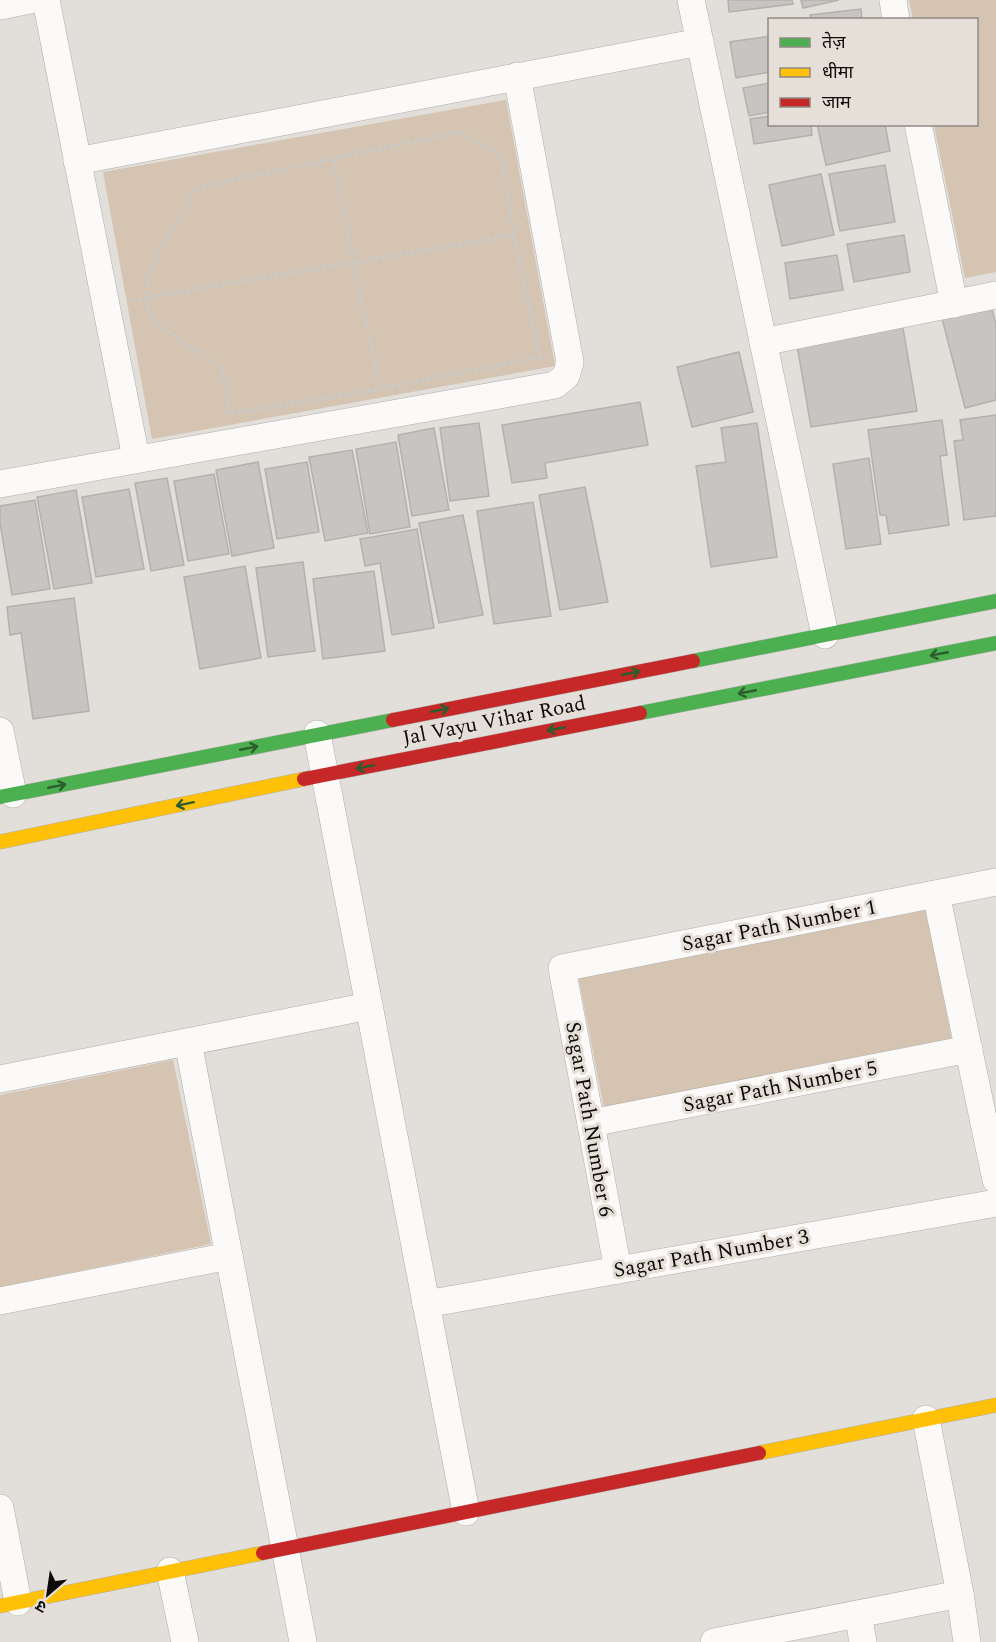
<svg xmlns="http://www.w3.org/2000/svg" width="996" height="1642" font-family="Spectral,'Noto Sans Devanagari',serif">
	<rect width="100%" height="100%" fill="#e2deda"/>
	<!-- green -->
	<g fill="#d4c4b1">
		<path d="M 909,0 L 996,0 L 996,272 L 965,278 L 934,125 L 976,124 L 976,20 L 913,19 Z"/>
		<path d="M 506,100 L 555,366 L 152,439 L 103,172 Z"/>
		<path d="M 926,908 L 952,1041 L 604,1108 L 578,975 Z"/>
		<path d="M 173,1060 L 211,1244 L 0,1287 L 0,1095 Z"/>
	</g>
	<!-- building -->
	<g fill="#c7c4c1" stroke="#b4b1ad" stroke-width="1.5">
		<path d="M 728,0 L 792,0 L 793,4 L 729,12 Z"/>
		<path d="M 801,0 L 839,0 L 803,8 Z"/>
		<path d="M 861,9 L 862,20 L 811,20 L 810,15 Z"/>
		<path d="M 770,36 L 770,72 L 736,78 L 730,42 Z"/>
		<path d="M 770,83 L 770,112 L 749,116 L 743,88 Z"/>
		<path d="M 770,116 L 770,124 L 811,124 L 812,135 L 754,144 L 750,119 Z"/>
		<path d="M 817,124 L 885,124 L 890,151 L 826,165 Z"/>
		<path d="M 885,165 L 895,222 L 840,231 L 829,174 Z"/>
		<path d="M 821,174 L 834,235 L 782,246 L 769,185 Z"/>
		<path d="M 904,235 L 910,272 L 854,282 L 847,244 Z"/>
		<path d="M 837,255 L 843,290 L 790,299 L 785,263 Z"/>
		<path d="M 991,306 L 996,324 L 996,400 L 965,408 L 942,318 Z"/>
		<path d="M 902,322 L 917,411 L 811,427 L 796,339 Z"/>
		<path d="M 739,352 L 753,412 L 692,427 L 677,367 Z"/>
		<path d="M 640,402 L 648,445 L 545,463 L 547,478 L 512,483 L 502,425 Z"/>
		<path d="M 996,415 L 996,516 L 964,520 L 954,441 L 963,440 L 960,420 Z"/>
		<path d="M 942,420 L 947,455 L 940,456 L 949,525 L 889,534 L 886,515 L 880,515 L 868,430 Z"/>
		<path d="M 479,423 L 489,496 L 450,501 L 440,428 Z"/>
		<path d="M 757,423 L 777,557 L 711,567 L 696,466 L 726,462 L 721,428 Z"/>
		<path d="M 434,428 L 449,510 L 412,516 L 398,435 Z"/>
		<path d="M 396,442 L 410,527 L 370,534 L 356,449 Z"/>
		<path d="M 352,450 L 368,533 L 325,541 L 309,457 Z"/>
		<path d="M 869,458 L 881,544 L 846,549 L 833,464 Z"/>
		<path d="M 258,462 L 274,548 L 232,556 L 216,470 Z"/>
		<path d="M 307,462 L 319,532 L 277,539 L 265,469 Z"/>
		<path d="M 214,474 L 229,554 L 188,561 L 174,481 Z"/>
		<path d="M 167,478 L 184,565 L 151,571 L 135,483 Z"/>
		<path d="M 585,487 L 608,602 L 560,610 L 539,495 Z"/>
		<path d="M 129,489 L 144,569 L 96,577 L 82,497 Z"/>
		<path d="M 76,490 L 92,583 L 54,589 L 37,497 Z"/>
		<path d="M 35,500 L 50,589 L 12,595 L 0,523 L 0,506 Z"/>
		<path d="M 533,502 L 551,616 L 494,624 L 477,511 Z"/>
		<path d="M 463,515 L 483,615 L 439,623 L 419,523 Z"/>
		<path d="M 417,529 L 434,628 L 392,635 L 380,563 L 365,566 L 360,539 Z"/>
		<path d="M 303,562 L 315,651 L 268,657 L 256,568 Z"/>
		<path d="M 245,566 L 261,658 L 200,669 L 184,577 Z"/>
		<path d="M 374,571 L 385,651 L 323,659 L 313,579 Z"/>
		<path d="M 74,598 L 89,711 L 33,719 L 21,633 L 10,635 L 7,607 Z"/>
	</g>
	<g fill="none" stroke-linecap="round" stroke-linejoin="round">
		<defs>
			<g id="street">
				<path d="M 46,0 L 136,458"/>
				<path d="M 691,0 L 825,635"/>
				<path d="M 893,0 L 896,20"/>
				<path d="M 0,6 L 30,0"/>
				<path d="M 918,124 L 954,304"/>
				<path d="M 77,161 L 700,42"/>
				<path d="M 763,342 L 996,295"/>
				<path d="M 0,484 L 555,385 L 566,376 L 570,362 L 517,76"/>
				<path d="M 0,731 L 13,794"/>
				<path d="M 317,734 L 466,1512"/>
				<path d="M 936,894 L 996,1180"/>
				<path d="M 188,1042 L 303,1642"/>
				<path d="M 0,1079 L 369,1006"/>
				<path d="M 591,1123 L 969,1049"/>
				<path d="M 618,1270 L 562,968 L 996,882"/>
				<path d="M 0,1301 L 229,1256"/>
				<path d="M 426,1304 L 996,1203"/>
				<path d="M 0,1508 L 18,1602"/>
				<path d="M 170,1571 L 185,1642"/>
				<path d="M 960,1594 L 967,1642"/>
				<path d="M 858,1614 L 863,1642"/>
				<path d="M 714,1642 L 960,1594 L 926,1419"/>
			</g>
			<g id="fast">
				<path d="M 693,661 L 996,601"/>
				<path d="M 640,713 L 996,643"/>
				<path d="M 0,797 L 393,720"/>
			</g>
			<g id="slow">
				<path d="M 0,842 L 304,779"/>
				<path d="M 759,1453 L 996,1405"/>
				<path d="M 0,1606 L 263,1553"/>
			</g>
			<g id="jam">
				<path d="M 393,720 L 693,661"/>
				<path d="M 304,779 L 640,713"/>
				<path d="M 263,1553 L 759,1453"/>
			</g>
		</defs>
		<!-- street casing -->
		<use href="#street" stroke="#b0aeaa" stroke-width="28"/>
		<!-- fast casing -->
		<use href="#fast" stroke="#b0aeaa" stroke-width="15"/>
		<!-- slow casing -->
		<use href="#slow" stroke="#b0aeaa" stroke-width="15"/>
		<!-- jam casing -->
		<use href="#jam" stroke="#b0aeaa" stroke-width="15"/>
		<!-- path -->
		<g stroke="#cacac8" stroke-width="4" stroke-dasharray="3 3" stroke-linecap="butt">
			<path d="M 459,132 L 501,155 L 514,235 L 540,357 L 380,389 L 230,414 L 222,368 C 207,358 163,330 154,319 C 126,280 180,226 194,188 Z"/>
			<path d="M 333,160 L 380,388"/>
			<path d="M 133,300 L 514,235"/>
		</g>
		<!-- street -->
		<use href="#street" stroke="#fbfaf9" stroke-width="27"/>
		<!-- fast -->
		<use href="#fast" stroke="#4caf50" stroke-width="14"/>
		<!-- slow -->
		<use href="#slow" stroke="#ffc107" stroke-width="14"/>
		<!-- jam -->
		<use href="#jam" stroke="#c62828" stroke-width="14"/>
	</g>
	<!-- one-way arrows -->
	<defs><path id="oneway-shaft" d="M-6 0H5M1.5-3L5.5 0L1.5 3" fill="none" stroke-width="1.6" stroke-linecap="round" stroke-linejoin="round" transform="scale(1.5)"/></defs>
	<g stroke="#2c5d2c">
		<use href="#oneway-shaft" transform="translate(939 654) rotate(169)"/>
		<use href="#oneway-shaft" transform="translate(631 673) rotate(-11)"/>
		<use href="#oneway-shaft" transform="translate(747 692) rotate(169)"/>
		<use href="#oneway-shaft" transform="translate(440 710) rotate(-11)"/>
		<use href="#oneway-shaft" transform="translate(556 729) rotate(169)"/>
		<use href="#oneway-shaft" transform="translate(249 748) rotate(-11)"/>
		<use href="#oneway-shaft" transform="translate(365 767) rotate(169)"/>
		<use href="#oneway-shaft" transform="translate(57 786) rotate(-11)"/>
		<use href="#oneway-shaft" transform="translate(185 804) rotate(168)"/>
	</g>
	<g text-anchor="middle" stroke-width="6" stroke-linejoin="round" paint-order="stroke">
		<!-- street labels -->
		<g font-size="21" fill="#0d0b09" stroke="#e5dfd7">
			<text transform="translate(494 720) rotate(-11)" y="7">Jal Vayu Vihar Road</text>
			<text transform="translate(779 925) rotate(-11)" y="7">Sagar Path Number 1</text>
			<text transform="translate(780 1086) rotate(-11)" y="7">Sagar Path Number 5</text>
			<text transform="translate(590 1119) rotate(80)" y="7">Sagar Path Number 6</text>
			<text transform="translate(711 1253) rotate(-10)" y="7">Sagar Path Number 3</text>
		</g>
	</g>
	<!-- legend -->
	<rect x="768" y="18" width="210" height="108" fill="#e5dfd7" stroke="#8f8a85" stroke-width="1.5"/>
	<rect x="780" y="38" width="30" height="9" fill="#4caf50" stroke="#8f8a85" stroke-width="1.5"/>
	<text x="822" y="48" font-size="18" fill="#0d0b09">तेज़</text>
	<rect x="780" y="68" width="30" height="9" fill="#ffc107" stroke="#8f8a85" stroke-width="1.5"/>
	<text x="822" y="78" font-size="18" fill="#0d0b09">धीमा</text>
	<rect x="780" y="98" width="30" height="9" fill="#c62828" stroke="#8f8a85" stroke-width="1.5"/>
	<text x="822" y="108" font-size="18" fill="#0d0b09">जाम</text>
	<!-- north arrow -->
	<g transform="translate(48 1594) rotate(209)" stroke="#e5dfd7" stroke-width="4.5" paint-order="stroke">
	<path d="M0-4.5L10 22L0 15L-10 22Z" fill="#0d0b09"/>
	<text y="-9" font-size="16" font-weight="bold" text-anchor="middle" fill="#0d0b09">उ</text>
	</g>
</svg>
